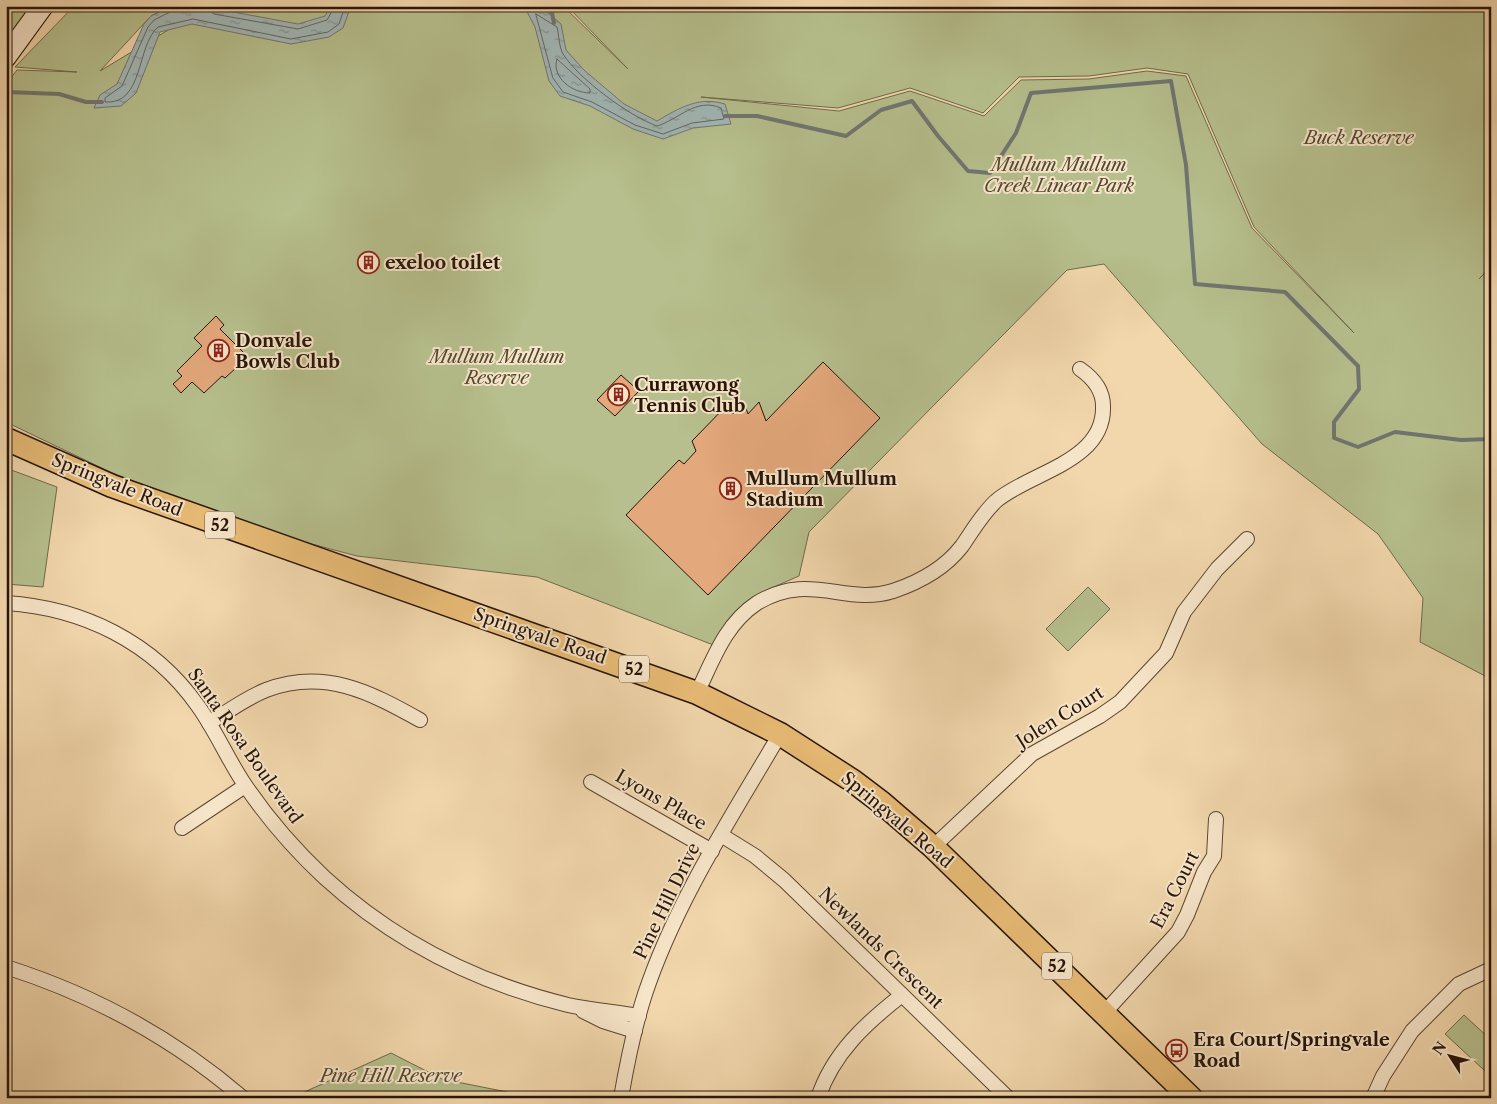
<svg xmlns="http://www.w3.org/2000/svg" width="1497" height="1104" font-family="'Libre Caslon Text',serif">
	<defs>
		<pattern id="water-ripples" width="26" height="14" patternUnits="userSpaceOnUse" patternTransform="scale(1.25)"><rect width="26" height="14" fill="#a1b6b6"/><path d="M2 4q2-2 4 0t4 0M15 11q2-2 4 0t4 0" fill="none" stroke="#839392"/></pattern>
	</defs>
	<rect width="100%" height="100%" fill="#f2d7ac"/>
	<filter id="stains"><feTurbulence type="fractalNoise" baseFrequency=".004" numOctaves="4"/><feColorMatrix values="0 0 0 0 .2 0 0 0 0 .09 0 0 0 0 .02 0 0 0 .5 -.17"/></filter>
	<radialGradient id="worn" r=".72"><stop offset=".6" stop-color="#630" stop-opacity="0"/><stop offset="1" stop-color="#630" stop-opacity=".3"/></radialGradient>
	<!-- park -->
	<g fill="#b6bf8d" stroke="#6e6a4c" fill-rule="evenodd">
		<path d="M 6,6 L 31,6 L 6,40 Z"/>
		<path d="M 74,6 L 171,6 L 151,16 L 100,71 L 193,15 L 214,6 L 563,6 L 628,69 L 567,6 L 1491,6 L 1491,266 L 1479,279 L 1491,267 L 1491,679 L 1420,642 L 1423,598 L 1378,534 L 1262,444 L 1104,264 L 1067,270 L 809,532 L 799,576 L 760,593 L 716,646 L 537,577 L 357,556 L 270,533 L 110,472 L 6,422 L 6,84 L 17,70 L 77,72 L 15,67 ZM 1147,68 L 1188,74 L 1254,227 L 1354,333 L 1252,228 L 1186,76 L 1147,71 L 1089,79 L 1021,80 L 984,116 L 910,91 L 839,111 L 701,97 L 838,108 L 910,88 L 983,113 L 1019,77 L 1089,76 Z"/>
		<path d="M 6,468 L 57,487 L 43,587 L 6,584 Z"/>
		<path d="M 1088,587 L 1110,609 L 1068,651 L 1046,629 Z"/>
		<path d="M 1464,1015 L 1491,1040 L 1491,1065 L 1485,1071 L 1445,1034 Z"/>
		<path d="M 391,1053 L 442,1079 L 517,1094 L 517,1098 L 291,1098 Z"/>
	</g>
	<!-- water -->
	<g fill="url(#water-ripples)" stroke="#707671">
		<path d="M 171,6 L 201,6 L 298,24 L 325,16 L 331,6 L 351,6 L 343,28 L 329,37 L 291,44 L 192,24 L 160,32 L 136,93 L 121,106 L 94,108 L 100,95 L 117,84 L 144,24 L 151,16 Z"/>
		<path d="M 524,6 L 540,6 L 561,24 L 566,50 L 584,70 L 624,104 L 657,121 C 679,108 699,96 725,104 L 731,124 L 693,128 L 663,139 L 633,129 L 590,106 L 560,96 L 549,81 L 535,27 Z"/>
	</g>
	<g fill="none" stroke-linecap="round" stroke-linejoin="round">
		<!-- shore -->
		<g stroke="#646660" stroke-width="1">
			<path d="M 172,6 L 170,12 L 154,20 L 148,27 L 122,86 L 105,98 L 105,102 C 144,105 136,46 158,27 L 193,19 L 291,39 L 328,32 L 339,24 L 345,6"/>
			<path d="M 209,6 L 210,11 L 214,14 L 298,29 L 327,20 L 335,6"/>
			<path d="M 536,14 L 557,27 C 559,35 559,47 563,54 C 579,79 629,116 657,126 C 678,120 696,97 721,108 L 724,119 L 692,123 L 663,134 L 635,125 L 592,102 L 563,92 L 553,78 Z"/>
			<path d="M 557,59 L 590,89 L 590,93 C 573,93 551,78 557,59 Z"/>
		</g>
		<!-- stream -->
		<g stroke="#707671" stroke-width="4">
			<path d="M 544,6 L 552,13 L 554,23"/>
			<path d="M 6,92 L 59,94 L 86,102 L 102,102"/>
			<path d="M 725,116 L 757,116 L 846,136 L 881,110 L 912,101 L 938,136 L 968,171 L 990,173 L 1016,133 L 1031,93 L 1171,81 L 1186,165 L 1195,284 L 1285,292 L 1358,366 L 1359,389 L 1334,422 L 1334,438 L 1358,447 L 1395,432 L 1461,440 L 1491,439"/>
		</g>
	</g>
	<!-- building -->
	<g fill="#e3a87c" stroke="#27150a">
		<path d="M 216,316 L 224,325 L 220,329 L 248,357 L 225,378 L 222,376 L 204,393 L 192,382 L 181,393 L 173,384 L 182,376 L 177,371 L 202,346 L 194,338 Z"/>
		<path d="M 823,362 L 880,418 L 708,595 L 626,515 L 679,460 L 684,464 L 696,451 L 692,441 L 729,403 L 733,414 L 744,403 L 748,414 L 759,402 L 766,421 Z"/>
		<path d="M 621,375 L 639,391 L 615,416 L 597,400 Z"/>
	</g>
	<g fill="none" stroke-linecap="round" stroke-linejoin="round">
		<defs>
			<g id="minor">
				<path d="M 6,603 C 83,608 153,642 198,706 C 216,731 228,760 245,785 C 268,819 295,850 325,878 C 394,941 478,983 568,1005 C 591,1010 616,1012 639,1016"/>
				<path d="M 697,693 C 713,660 725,624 757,603 C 810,571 845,606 893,591 C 920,582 945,568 962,546 C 973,530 982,514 996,501 C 1030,472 1105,462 1103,406 C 1103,389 1093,378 1080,369"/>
				<path d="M 209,723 C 227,712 246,698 266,690 C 324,668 370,692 420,720"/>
				<path d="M 591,782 L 712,851"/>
				<path d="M 182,828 L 245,786"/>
				<path d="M 721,835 L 755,856 L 784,880 L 1008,1098"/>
				<path d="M 933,847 L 1032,754 L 1100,716 L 1120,702 L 1166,653 L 1184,612 L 1217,569 L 1247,539"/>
				<path d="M 6,967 C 94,995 173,1038 243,1098"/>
				<path d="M 583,1011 L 603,1021 L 635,1031"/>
				<path d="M 1105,1012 L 1178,932 L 1187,915 L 1204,872 L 1214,856 L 1216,819"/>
				<path d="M 621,1098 C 627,1063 634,1028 645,994 C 676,901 731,818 780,734"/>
				<path d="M 818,1098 C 833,1053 866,1023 902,995"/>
				<path d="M 1373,1098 L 1383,1076 L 1412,1031 L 1459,984 L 1491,969"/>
			</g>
			<path id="secondary" d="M 6,57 L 43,6"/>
			<path id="primary" d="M 6,439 L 112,486 L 697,693 L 780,734 L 853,781 L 882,803 L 933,847 L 1191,1098"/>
		</defs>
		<!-- minor casing -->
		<use href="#minor" stroke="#5a4632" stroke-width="16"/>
		<!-- secondary casing -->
		<use href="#secondary" stroke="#27150a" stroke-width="22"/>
		<!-- primary casing -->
		<use href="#primary" stroke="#27150a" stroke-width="25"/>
		<!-- minor -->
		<use href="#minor" stroke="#f7e5c9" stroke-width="14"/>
		<!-- secondary -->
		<use href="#secondary" stroke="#f7e5c9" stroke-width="20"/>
		<!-- primary -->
		<use href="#primary" stroke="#e9bc76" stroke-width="22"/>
	</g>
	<!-- icons -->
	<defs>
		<symbol id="building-ring" viewBox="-11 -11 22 22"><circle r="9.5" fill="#f7e5c9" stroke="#8f2418" stroke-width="1.5"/><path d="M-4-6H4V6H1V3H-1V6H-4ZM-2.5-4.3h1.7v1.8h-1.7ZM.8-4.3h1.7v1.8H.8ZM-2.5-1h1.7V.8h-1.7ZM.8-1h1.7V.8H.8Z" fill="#8f2418"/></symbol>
		<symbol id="bus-ring" viewBox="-11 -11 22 22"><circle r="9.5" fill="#f7e5c9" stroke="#8f2418" stroke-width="1.5"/><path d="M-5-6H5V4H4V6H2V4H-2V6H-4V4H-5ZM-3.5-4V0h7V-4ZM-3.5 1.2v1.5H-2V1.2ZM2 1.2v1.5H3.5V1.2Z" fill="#8f2418"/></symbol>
	</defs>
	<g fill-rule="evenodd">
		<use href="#building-ring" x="356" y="250" width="25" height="25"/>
		<use href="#building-ring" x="206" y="338" width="25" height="25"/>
		<use href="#building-ring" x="606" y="382" width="25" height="25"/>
		<use href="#building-ring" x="718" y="476" width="25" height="25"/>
		<use href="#bus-ring" x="1164" y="1038" width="25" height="25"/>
	</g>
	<g text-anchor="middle" stroke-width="4" stroke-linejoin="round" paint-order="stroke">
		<!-- shield labels -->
		<g fill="#f7e5c9" stroke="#655343" stroke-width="1">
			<rect x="205" y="511.5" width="30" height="27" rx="4"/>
			<rect x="619" y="655.5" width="30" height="27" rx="4"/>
			<rect x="1042" y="952.5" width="30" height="27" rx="4"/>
		</g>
		<g font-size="16" font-weight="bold" fill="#27150a">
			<text x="220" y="531">52</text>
			<text x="634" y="675">52</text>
			<text x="1057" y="972">52</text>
		</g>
		<!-- park labels -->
		<g font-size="18" font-style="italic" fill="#524831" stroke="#f7e5c9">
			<text x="1359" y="144">Buck Reserve</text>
			<text x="1059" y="171">Mullum Mullum<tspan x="1059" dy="21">Creek Linear Park</tspan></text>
			<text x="497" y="363">Mullum Mullum<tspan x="497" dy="21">Reserve</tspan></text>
			<text x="391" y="1082">Pine Hill Reserve</text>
		</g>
		<!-- poi labels -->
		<g font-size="18" font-weight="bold" fill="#27150a" stroke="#f7e5c9" text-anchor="start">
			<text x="385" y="269">exeloo toilet</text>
			<text x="235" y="347">Donvale<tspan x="235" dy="21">Bowls Club</tspan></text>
			<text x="634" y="391">Currawong<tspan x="634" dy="21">Tennis Club</tspan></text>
			<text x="746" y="485">Mullum Mullum<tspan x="746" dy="21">Stadium</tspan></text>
			<text x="1193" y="1046">Era Court/Springvale<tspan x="1193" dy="21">Road</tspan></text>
		</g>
		<!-- street labels -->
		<g font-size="18" fill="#27150a" stroke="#f7e5c9">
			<text transform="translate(117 485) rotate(22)" y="6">Springvale Road</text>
			<text transform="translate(540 636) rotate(19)" y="6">Springvale Road</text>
			<text transform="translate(1060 717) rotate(-32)" y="6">Jolen Court</text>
			<text transform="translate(245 746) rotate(55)" y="6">Santa Rosa Boulevard</text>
			<text transform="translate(661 800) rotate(30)" y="6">Lyons Place</text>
			<text transform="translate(897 820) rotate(40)" y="6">Springvale Road</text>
			<text transform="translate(1175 890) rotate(-63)" y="6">Era Court</text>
			<text transform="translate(667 901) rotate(-64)" y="6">Pine Hill Drive</text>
			<text transform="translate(881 948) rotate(44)" y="6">Newlands Crescent</text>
		</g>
	</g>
	<!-- margin -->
	<rect width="1497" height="1104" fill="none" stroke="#f2d7ac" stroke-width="25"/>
	<rect x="8" y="8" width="1482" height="1089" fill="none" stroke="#27150a" stroke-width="2.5"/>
	<rect x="12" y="12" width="1472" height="1079" fill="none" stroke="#27150a"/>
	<!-- north arrow -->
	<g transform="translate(1450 1056) rotate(306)" stroke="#f7e5c9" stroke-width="4" paint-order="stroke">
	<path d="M0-4L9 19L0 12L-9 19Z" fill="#27150a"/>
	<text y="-8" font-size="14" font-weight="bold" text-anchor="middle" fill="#27150a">N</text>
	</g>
	<rect width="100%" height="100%" filter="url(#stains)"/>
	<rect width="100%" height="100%" fill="url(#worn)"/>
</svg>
